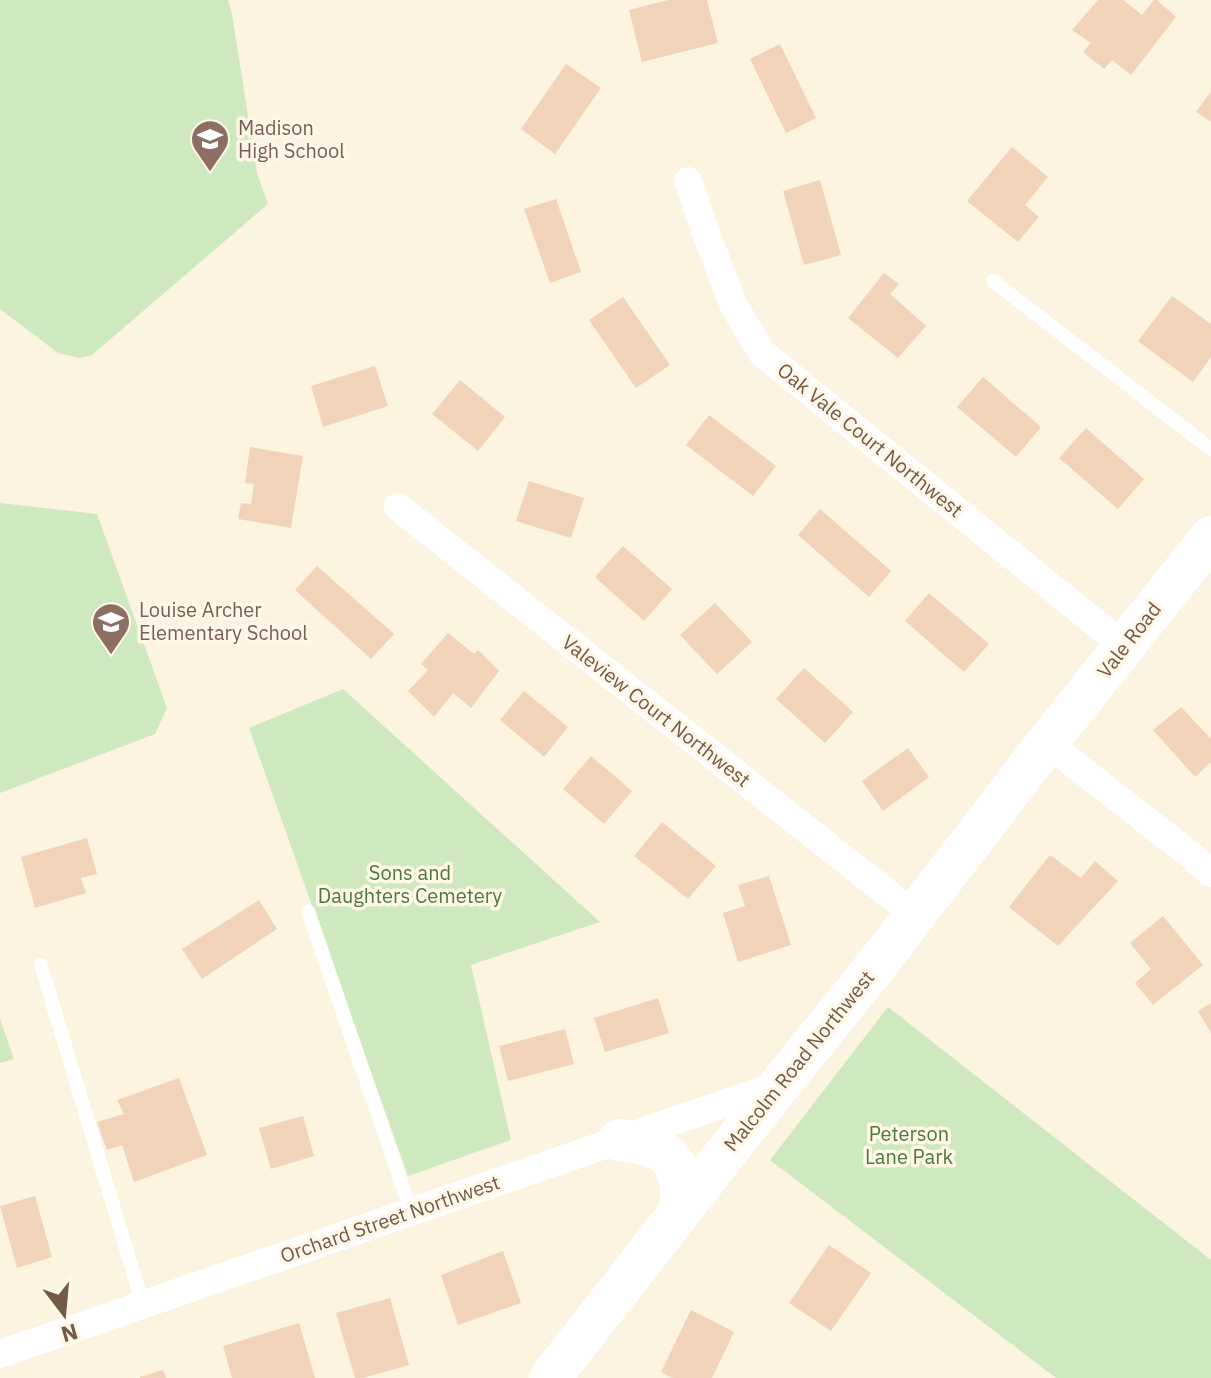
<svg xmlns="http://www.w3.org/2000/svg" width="1211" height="1378" font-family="'IBM Plex Sans',sans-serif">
	<rect width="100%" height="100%" fill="#fcf3e1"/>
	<!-- green -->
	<g fill="#cee9c0">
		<path d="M 0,0 L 228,0 L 232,14 L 257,173 L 268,204 L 92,355 L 80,358 L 58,353 L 0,309 Z"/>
		<path d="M 0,503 L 97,514 L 167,708 L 155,734 L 0,793 Z"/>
		<path d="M 343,689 L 600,922 L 471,965 L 511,1140 L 408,1176 L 249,728 Z"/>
		<path d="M 888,1007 L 1211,1260 L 1211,1378 L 1056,1378 L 770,1160 Z"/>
		<path d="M 0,1019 L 14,1059 L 0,1063 Z"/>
	</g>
	<!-- building -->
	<g fill="#f1d3b9">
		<path d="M 668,0 L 707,0 L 718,43 L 642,62 L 629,10 Z"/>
		<path d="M 1098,0 L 1123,0 L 1142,15 L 1154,0 L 1157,0 L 1176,17 L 1131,75 L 1112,60 L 1104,69 L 1083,52 L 1091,43 L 1072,30 Z"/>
		<path d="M 780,44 L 816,118 L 786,133 L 750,59 Z"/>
		<path d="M 566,64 L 601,88 L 555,154 L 521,129 Z"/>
		<path d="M 1211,91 L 1211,122 L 1196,112 Z"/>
		<path d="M 1012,147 L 1048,177 L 1025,205 L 1039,217 L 1018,242 L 967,201 Z"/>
		<path d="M 820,180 L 841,255 L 804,265 L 783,191 Z"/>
		<path d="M 556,199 L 581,272 L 550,283 L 524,209 Z"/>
		<path d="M 884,273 L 899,284 L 890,294 L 926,326 L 898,358 L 848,318 Z"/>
		<path d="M 1172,296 L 1211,324 L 1211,357 L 1193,382 L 1138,341 Z"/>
		<path d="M 623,297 L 670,365 L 636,388 L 589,320 Z"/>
		<path d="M 375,366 L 388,406 L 323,427 L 311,386 Z"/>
		<path d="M 983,377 L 1041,427 L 1016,457 L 957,407 Z"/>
		<path d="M 460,380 L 505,417 L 478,451 L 432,414 Z"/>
		<path d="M 709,415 L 776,466 L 753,496 L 686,445 Z"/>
		<path d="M 1086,428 L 1144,479 L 1118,509 L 1059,458 Z"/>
		<path d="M 250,447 L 303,456 L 291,528 L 238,519 L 241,503 L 251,504 L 254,484 L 245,483 Z"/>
		<path d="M 529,481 L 584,498 L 571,538 L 516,521 Z"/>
		<path d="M 820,509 L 891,571 L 869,597 L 798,535 Z"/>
		<path d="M 623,546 L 672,589 L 644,621 L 595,577 Z"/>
		<path d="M 317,566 L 394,634 L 371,659 L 295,590 Z"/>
		<path d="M 929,593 L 989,644 L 964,672 L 905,621 Z"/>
		<path d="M 715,603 L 752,642 L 717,674 L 680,635 Z"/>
		<path d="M 448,633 L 474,654 L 478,650 L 499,671 L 471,708 L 453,693 L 434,717 L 408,691 L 428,670 L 421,664 Z"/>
		<path d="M 804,668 L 853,712 L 825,743 L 776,699 Z"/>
		<path d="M 524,691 L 568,727 L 544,757 L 500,720 Z"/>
		<path d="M 1181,707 L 1211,739 L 1211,762 L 1195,777 L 1153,730 Z"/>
		<path d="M 908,748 L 929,777 L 883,811 L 862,781 Z"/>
		<path d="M 591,756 L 632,791 L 604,824 L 563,789 Z"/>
		<path d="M 662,822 L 716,866 L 688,899 L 634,856 Z"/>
		<path d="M 87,838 L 97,874 L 81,878 L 86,893 L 35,908 L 21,857 Z"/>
		<path d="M 1050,855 L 1081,878 L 1095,861 L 1118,881 L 1058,946 L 1009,907 Z"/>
		<path d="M 769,876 L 791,945 L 738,962 L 723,913 L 745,906 L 738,885 Z"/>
		<path d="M 259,900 L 277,929 L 202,979 L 182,949 Z"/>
		<path d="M 1163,916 L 1203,965 L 1153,1005 L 1135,983 L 1151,969 L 1130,943 Z"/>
		<path d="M 658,998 L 669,1033 L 605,1052 L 594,1018 Z"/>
		<path d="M 1211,1003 L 1211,1033 L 1198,1011 Z"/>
		<path d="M 565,1029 L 574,1064 L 508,1081 L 499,1046 Z"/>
		<path d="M 179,1078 L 207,1155 L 134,1182 L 122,1145 L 107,1150 L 97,1122 L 124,1114 L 117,1100 Z"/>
		<path d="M 303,1116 L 314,1156 L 271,1169 L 259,1128 Z"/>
		<path d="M 35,1196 L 52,1257 L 17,1268 L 0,1206 Z"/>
		<path d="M 829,1245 L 871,1273 L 831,1331 L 789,1303 Z"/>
		<path d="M 503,1251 L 521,1303 L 458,1325 L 441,1275 Z"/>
		<path d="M 390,1298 L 409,1365 L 363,1378 L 355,1378 L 336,1313 Z"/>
		<path d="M 691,1310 L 734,1332 L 712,1378 L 673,1378 L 661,1372 Z"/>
		<path d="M 299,1323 L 315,1378 L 232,1378 L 223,1346 Z"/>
		<path d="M 163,1370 L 166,1378 L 140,1378 L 140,1377 Z"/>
	</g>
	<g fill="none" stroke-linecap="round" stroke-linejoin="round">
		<!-- service -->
		<g stroke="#fff" stroke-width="14">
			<path d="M 993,281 L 1211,449"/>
			<path d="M 308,911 L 411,1211"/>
			<path d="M 41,965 L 143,1305"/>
		</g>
		<!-- minor -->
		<g stroke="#fff" stroke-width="28">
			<path d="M 688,181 L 707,236 L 734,306 L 762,353 L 1124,646"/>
			<path d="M 398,507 L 915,915"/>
			<path d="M 1047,743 L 1192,856 L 1211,873"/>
			<path d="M 0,1354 L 778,1085"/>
		</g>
		<!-- secondary -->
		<g stroke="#fff" stroke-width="42">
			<path d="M 619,1140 C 668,1144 685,1160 680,1211"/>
			<path d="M 550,1378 L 765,1103 L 875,967 L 1047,743 L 1211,537"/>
		</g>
	</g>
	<!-- icons -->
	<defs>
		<symbol id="school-pin" viewBox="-11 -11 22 30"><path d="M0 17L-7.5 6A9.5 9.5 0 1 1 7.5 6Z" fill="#8d6e63" stroke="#fff7e7"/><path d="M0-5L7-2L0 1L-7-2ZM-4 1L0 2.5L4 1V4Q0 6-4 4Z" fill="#fff"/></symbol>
	</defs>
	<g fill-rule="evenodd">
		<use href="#school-pin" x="188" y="117" width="44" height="60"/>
		<use href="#school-pin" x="89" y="600" width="44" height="60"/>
	</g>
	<g text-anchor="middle" stroke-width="7" stroke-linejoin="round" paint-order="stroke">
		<!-- education labels -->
		<g font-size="20" fill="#785e54" stroke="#fff7e7" text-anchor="start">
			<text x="238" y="135">Madison<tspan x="238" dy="23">High School</tspan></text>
			<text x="139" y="617">Louise Archer<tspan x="139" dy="23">Elementary School</tspan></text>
		</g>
		<!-- street labels -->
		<g font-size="20" fill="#735a48" stroke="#fff7e7">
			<text transform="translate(870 440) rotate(39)" y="7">Oak Vale Court Northwest</text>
			<text transform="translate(1129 640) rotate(-52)" y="7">Vale Road</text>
			<text transform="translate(656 711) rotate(38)" y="7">Valeview Court Northwest</text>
			<text transform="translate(799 1061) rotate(-51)" y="7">Malcolm Road Northwest</text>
			<text transform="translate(390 1219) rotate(-19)" y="7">Orchard Street Northwest</text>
		</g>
		<!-- park labels -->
		<g font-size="20" fill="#4d7941" stroke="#fff7e7">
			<text x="410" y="880">Sons and<tspan x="410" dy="23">Daughters Cemetery</tspan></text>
			<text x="909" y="1141">Peterson<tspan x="909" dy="23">Lane Park</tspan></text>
		</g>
	</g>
	<!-- north arrow -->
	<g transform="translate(64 1314) rotate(164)" stroke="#fff7e7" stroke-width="6" paint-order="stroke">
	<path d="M0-6L14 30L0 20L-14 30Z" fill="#735a48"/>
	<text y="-12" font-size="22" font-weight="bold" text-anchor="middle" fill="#735a48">N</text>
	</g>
</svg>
